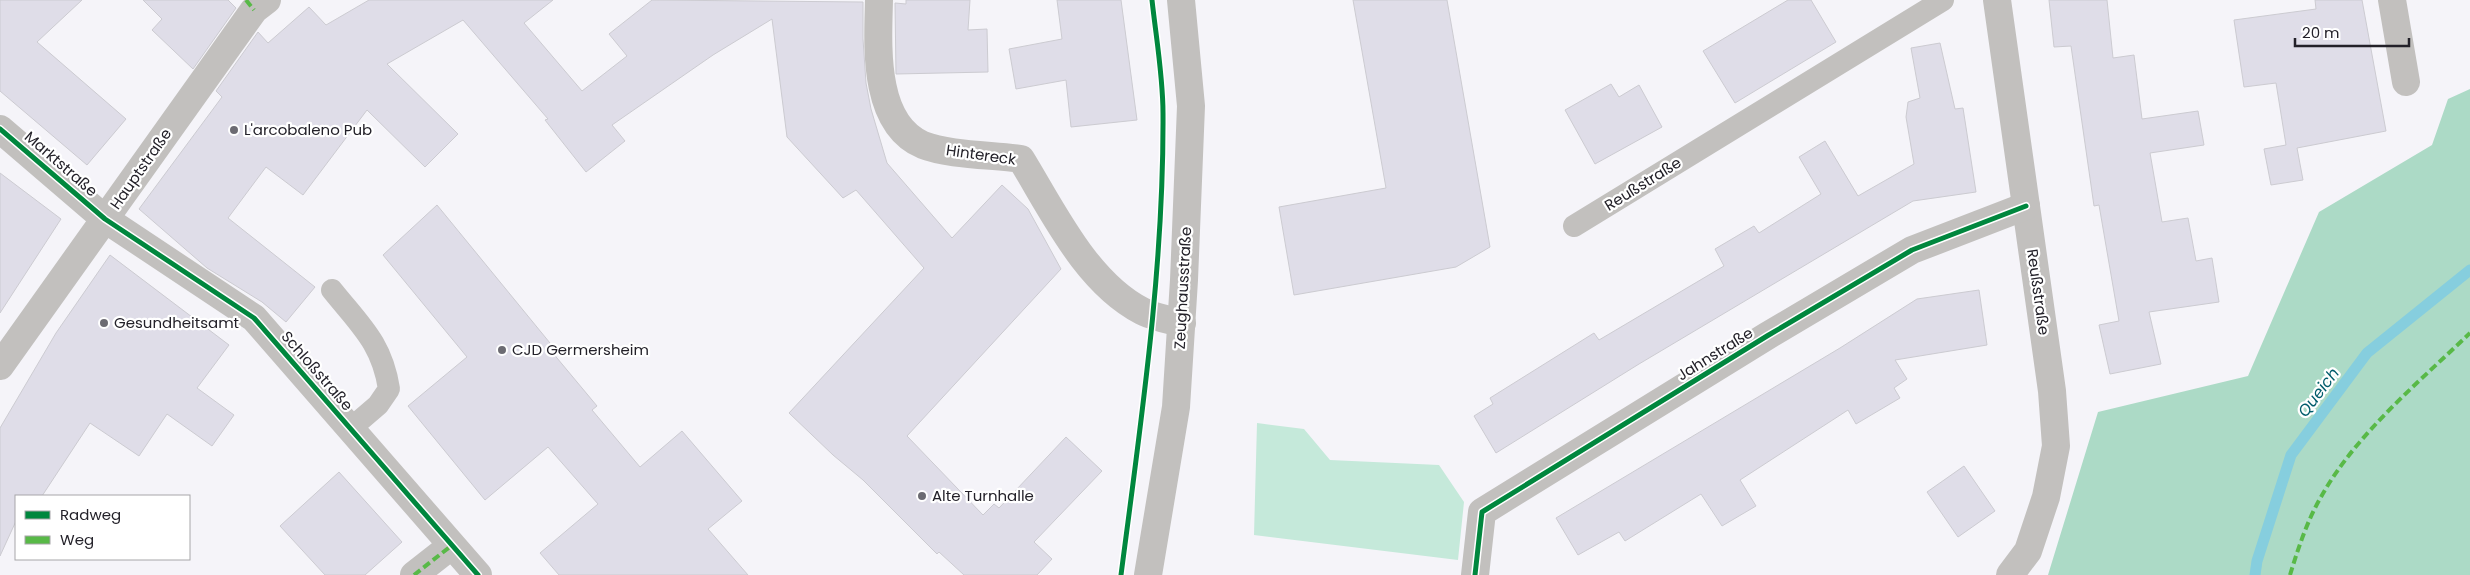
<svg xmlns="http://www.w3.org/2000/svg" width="2470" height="575" font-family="Poppins,sans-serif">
	<rect width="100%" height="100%" fill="#f5f4f9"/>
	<!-- green -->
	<path fill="#c5e9da" d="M 1257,423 L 1304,429 L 1330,460 L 1439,465 L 1464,502 L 1458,560 L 1254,535 Z"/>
	<!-- forest -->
	<path fill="#acdac6" d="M 2470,89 L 2470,575 L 2048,575 L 2098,412 L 2248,376 L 2319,212 L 2432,145 L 2448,99 Z"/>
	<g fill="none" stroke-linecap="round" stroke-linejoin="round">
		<!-- stream -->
		<path stroke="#86cede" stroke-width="11" d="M 2255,575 L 2257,561 L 2291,455 L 2367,353 L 2470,270"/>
	</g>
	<!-- building -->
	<g fill="#dfdde8" stroke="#cccbd1">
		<path d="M 0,0 L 82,0 L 37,42 L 126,119 L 87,165 L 0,91 Z"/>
		<path d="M 143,0 L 228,0 L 236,8 L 193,69 L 152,30 L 162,19 Z"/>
		<path d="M 369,0 L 553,0 L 524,23 L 582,91 L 627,56 L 609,34 L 652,0 L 863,2 L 863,39 L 866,83 L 871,109 L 887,163 L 952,238 L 1002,185 L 1028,209 L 1061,269 L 907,436 L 983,515 L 994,504 L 999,508 L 1066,437 L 1102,471 L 1034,542 L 1052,559 L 1037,575 L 964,575 L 939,552 L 937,554 L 863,480 L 833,455 L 789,413 L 924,268 L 856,190 L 843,198 L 787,137 L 772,19 L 713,55 L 612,125 L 625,141 L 586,172 L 545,120 L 548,119 L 463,20 L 387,64 L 458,134 L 425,167 L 367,110 L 303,195 L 266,167 L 228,218 L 315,287 L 286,322 L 262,302 L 207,268 L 139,209 L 222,97 L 216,91 L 258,32 L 268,43 L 309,7 L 326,25 Z"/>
		<path d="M 906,0 L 970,0 L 968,30 L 987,29 L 988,72 L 896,74 L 895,3 L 906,4 Z"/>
		<path d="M 1057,0 L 1121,0 L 1137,120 L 1071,127 L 1066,80 L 1016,89 L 1009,49 L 1062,39 Z"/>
		<path d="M 1353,0 L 1447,0 L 1490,247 L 1456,267 L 1294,295 L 1279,207 L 1386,188 Z"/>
		<path d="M 1788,0 L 1811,0 L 1836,42 L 1735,103 L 1703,51 Z"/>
		<path d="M 2049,0 L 2107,0 L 2113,58 L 2134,55 L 2142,119 L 2198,111 L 2204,145 L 2150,153 L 2162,222 L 2188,218 L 2196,261 L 2212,258 L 2219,302 L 2149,312 L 2161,364 L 2110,374 L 2099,325 L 2119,321 L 2099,205 L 2094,206 L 2071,46 L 2054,47 Z"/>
		<path d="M 2315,0 L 2362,0 L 2386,131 L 2297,148 L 2303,180 L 2271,185 L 2264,149 L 2286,145 L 2276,83 L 2244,87 L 2234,20 L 2316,9 Z"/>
		<path d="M 1940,43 L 1955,109 L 1963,108 L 1976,192 L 1913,201 L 1639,364 L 1496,453 L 1474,416 L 1493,404 L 1490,398 L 1594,333 L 1599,340 L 1724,266 L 1715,249 L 1754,226 L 1759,233 L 1821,194 L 1799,157 L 1825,141 L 1858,196 L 1914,164 L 1906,117 L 1908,102 L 1920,98 L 1911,48 Z"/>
		<path d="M 1611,84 L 1619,97 L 1639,85 L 1662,127 L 1595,164 L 1565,110 Z"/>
		<path d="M 0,173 L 61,219 L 0,313 Z"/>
		<path d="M 437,205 L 550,343 L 547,346 L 597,406 L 592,410 L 640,467 L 682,431 L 742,501 L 708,529 L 748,575 L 559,575 L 540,553 L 598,504 L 548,447 L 485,500 L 408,406 L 467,357 L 383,255 Z"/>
		<path d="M 110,255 L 229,345 L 197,388 L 234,415 L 212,446 L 167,414 L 139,456 L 90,423 L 42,496 L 16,496 L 16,521 L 0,556 L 0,428 L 56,333 Z"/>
		<path d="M 1979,290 L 1987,345 L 1895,360 L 1907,379 L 1894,388 L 1900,398 L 1856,424 L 1848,410 L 1740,480 L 1756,506 L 1722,526 L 1701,494 L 1625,541 L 1619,532 L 1578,555 L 1556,518 L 1840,348 L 1917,299 Z"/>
		<path d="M 1964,466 L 1995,511 L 1958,537 L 1927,492 Z"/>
		<path d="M 339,472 L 402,542 L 365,575 L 325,575 L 280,526 Z"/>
	</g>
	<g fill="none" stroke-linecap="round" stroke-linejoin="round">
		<!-- service -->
		<g stroke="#c2c0be" stroke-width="22">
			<path d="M 1574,226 L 1943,0"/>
			<path d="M 332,290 C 360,325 382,343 389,389 L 378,405 L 350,429"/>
		</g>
		<!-- minor -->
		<g stroke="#c2c0be" stroke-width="28">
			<path d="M 879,0 C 878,44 872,123 923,145 C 948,155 994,155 1021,159 C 1053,211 1086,282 1142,311 C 1154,317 1168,320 1182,323"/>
			<path d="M 1997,0 L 2052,391 L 2056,446 L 2046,497 L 2028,551 L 2010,575"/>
			<path d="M 2392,0 L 2406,82"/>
			<path d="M 0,129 L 105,219 L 254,318 L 478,575"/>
			<path d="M 0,366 L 254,10 L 267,0"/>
			<path d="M 414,575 L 451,546"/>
			<path d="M 1475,575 L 1482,512 L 1767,336 L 1912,250 L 2026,206"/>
		</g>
		<!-- tertiary -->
		<path stroke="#c2c0be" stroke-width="28" d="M 1148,575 L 1176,407 L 1184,280 L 1191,106 L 1181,0"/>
		<!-- quiet -->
		<g stroke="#58b947" stroke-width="4" stroke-dasharray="8 4" stroke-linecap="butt">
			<path d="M 246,0 L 254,10"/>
			<path d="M 414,575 L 451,546"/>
			<path d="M 2290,575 C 2298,549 2307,521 2321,497 C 2355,435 2419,382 2470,333"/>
		</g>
		<defs>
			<g id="cycleway">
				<path d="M 0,129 L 105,219 L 254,318 L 478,575"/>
				<path d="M 1121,575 C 1141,421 1164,268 1163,113 C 1163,76 1156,37 1152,0"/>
				<path d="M 1475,575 L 1482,512 L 1767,336 L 1912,250 L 2026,206"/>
			</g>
		</defs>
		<!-- cycleway casing -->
		<use href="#cycleway" stroke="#fff" stroke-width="8"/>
		<!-- cycleway -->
		<use href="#cycleway" stroke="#00873e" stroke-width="5"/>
	</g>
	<!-- markers -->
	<g fill="#6c6b72" stroke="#fff" stroke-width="2">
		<circle cx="234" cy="130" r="5"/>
		<circle cx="104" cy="323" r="5"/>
		<circle cx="502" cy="350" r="5"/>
		<circle cx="922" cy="496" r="5"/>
	</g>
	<g text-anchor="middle" stroke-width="4.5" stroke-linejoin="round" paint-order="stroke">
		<!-- poi labels -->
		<g font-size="15" fill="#232129" stroke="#fff" text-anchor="start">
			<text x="244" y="135">L'arcobaleno Pub</text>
			<text x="114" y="328">Gesundheitsamt</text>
			<text x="512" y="355">CJD Germersheim</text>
			<text x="932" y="501">Alte Turnhalle</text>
		</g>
		<!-- street labels -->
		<g font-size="15" fill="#232129" stroke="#fff">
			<text transform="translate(981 155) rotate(8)" y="5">Hintereck</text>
			<text transform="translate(61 164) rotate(41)" y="5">Marktstraße</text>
			<text transform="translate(141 169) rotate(-55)" y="5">Hauptstraße</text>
			<text transform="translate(1643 184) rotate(-32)" y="5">Reußstraße</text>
			<text transform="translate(1183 288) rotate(-87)" y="5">Zeughausstraße</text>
			<text transform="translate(2038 292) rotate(82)" y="5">Reußstraße</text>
			<text transform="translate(1715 354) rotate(-32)" y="5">Jahnstraße</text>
			<text transform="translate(317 371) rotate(49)" y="5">Schloßstraße</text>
		</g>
		<!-- water labels -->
		<g font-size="16" font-style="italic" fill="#005c6b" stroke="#fff">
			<text transform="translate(2318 392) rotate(-53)" y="6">Queich</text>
		</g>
	</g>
	<!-- legend -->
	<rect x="15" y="495" width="175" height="65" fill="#ffffff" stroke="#a7a6a9"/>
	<rect x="25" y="511" width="25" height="8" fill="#00873e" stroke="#a7a6a9"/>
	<text x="60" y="520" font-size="15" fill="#232129">Radweg</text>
	<rect x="25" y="536" width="25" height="8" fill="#58b947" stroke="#a7a6a9"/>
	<text x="60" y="545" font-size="15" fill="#232129">Weg</text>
	<!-- scale -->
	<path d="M2295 38v8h114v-8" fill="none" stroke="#232129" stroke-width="2.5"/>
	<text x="2302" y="38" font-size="15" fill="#232129" stroke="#ffffff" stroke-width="4" paint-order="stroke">20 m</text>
</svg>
